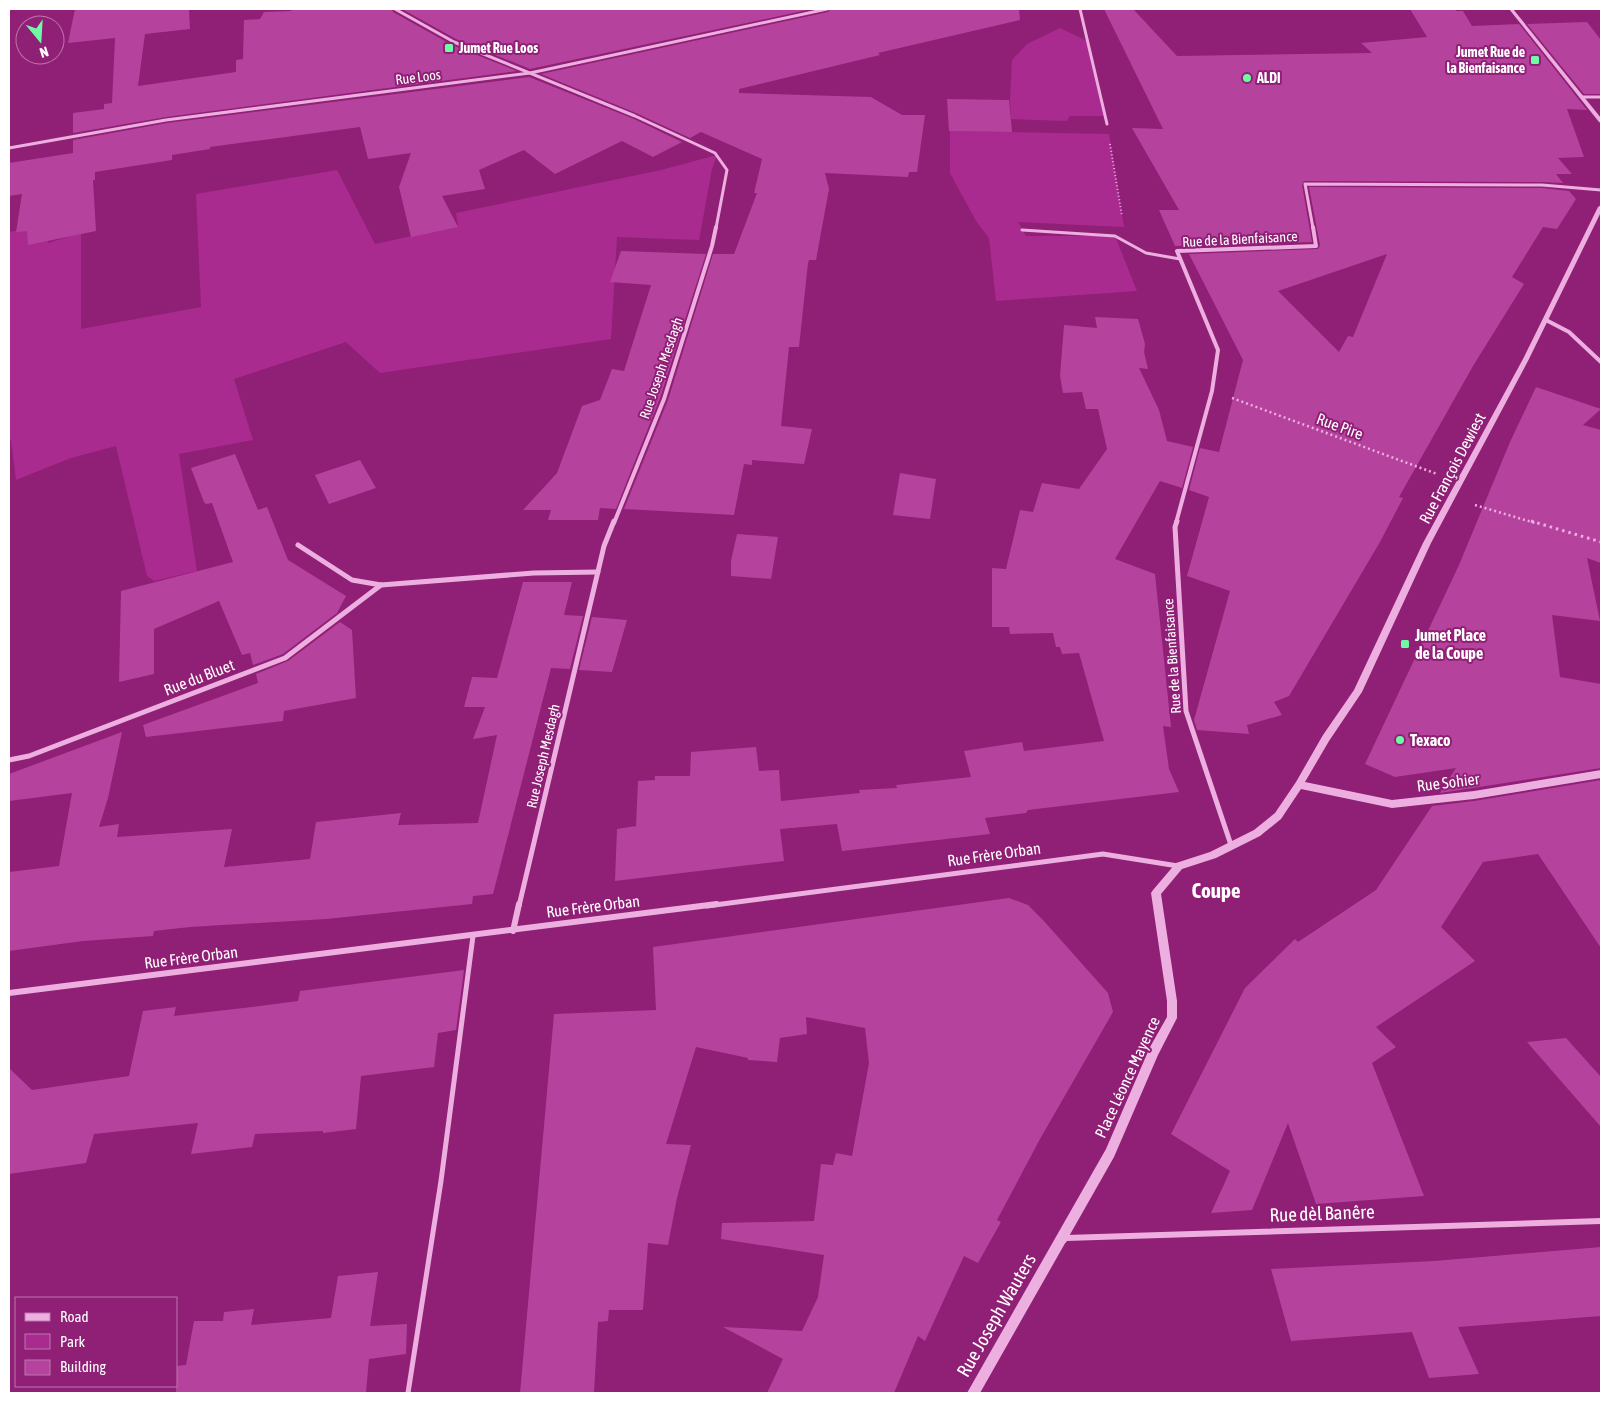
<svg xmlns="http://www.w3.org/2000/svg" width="1610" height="1402" font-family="'Asap Condensed',sans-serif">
	<rect width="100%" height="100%" fill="#901f76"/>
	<!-- green -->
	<g fill="#aa2b8f">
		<path d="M 1060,28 L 1087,41 L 1106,116 L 1070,116 L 1067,121 L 1011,119 L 1010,100 L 1012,60 L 1027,44 Z"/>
		<path d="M 950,131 L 1109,134 L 1124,227 L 1018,222 L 1026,236 L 1115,236 L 1137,291 L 996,301 L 989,238 L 976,221 L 950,173 Z"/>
		<path d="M 717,155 L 712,169 L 699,240 L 617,237 L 611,339 L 380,373 L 346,342 L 234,379 L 253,440 L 179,454 L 197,571 L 154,581 L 147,576 L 116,446 L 71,458 L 16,480 L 11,440 L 9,440 L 9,232 L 45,226 L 48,243 L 81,233 L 81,329 L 201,307 L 196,194 L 337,170 L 375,244 L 458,226 L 456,213 L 661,170 Z"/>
	</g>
	<!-- building -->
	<g fill="#b5439d" fill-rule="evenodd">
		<path d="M 75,9 L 189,9 L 190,29 L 145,34 L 138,86 L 236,72 L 236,60 L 243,59 L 244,20 L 260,19 L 264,12 L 291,11 L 292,9 L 392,9 L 393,12 L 452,45 L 517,71 L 166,117 L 73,133 L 73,113 L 104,109 L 104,104 L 112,103 L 115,38 L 68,43 Z"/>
		<path d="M 402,9 L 812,9 L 530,69 L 456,39 Z"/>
		<path d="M 830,9 L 1019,9 L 1020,20 L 878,53 L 880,55 L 739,89 L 739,93 L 871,97 L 902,115 L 925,115 L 917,172 L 909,172 L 908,177 L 825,173 L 829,189 L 816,260 L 809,260 L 808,263 L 799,347 L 789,347 L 781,426 L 812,429 L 804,464 L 752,460 L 752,465 L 744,464 L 734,515 L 624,509 L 668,400 L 713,254 L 734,254 L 757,193 L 754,193 L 762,159 L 701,132 L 690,138 L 636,113 L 541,74 L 828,12 Z"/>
		<path d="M 1104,9 L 1133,9 L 1177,56 L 1372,53 L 1361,43 L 1427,37 L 1410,9 L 1455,9 L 1456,11 L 1463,11 L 1472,26 L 1519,24 L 1587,110 L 1567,109 L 1584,157 L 1558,158 L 1572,174 L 1556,174 L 1563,183 L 1542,182 L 1304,181 L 1302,185 L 1312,242 L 1175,246 L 1159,210 L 1179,210 L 1132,128 L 1163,129 Z"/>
		<path d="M 1587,22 L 1601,40 L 1601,94 L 1584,94 L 1527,24 Z"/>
		<path d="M 529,77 L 634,119 L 682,142 L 653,157 L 622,141 L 555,174 L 524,150 L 479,170 L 485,189 L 442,196 L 458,227 L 411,237 L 399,187 L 411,153 L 368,159 L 360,127 L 210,147 L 210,149 L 172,155 L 172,160 L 95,172 L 95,180 L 93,180 L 96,231 L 28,245 L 27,231 L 16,232 L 22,194 L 9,196 L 9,163 L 73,153 L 73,140 L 167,123 Z"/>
		<path d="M 947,99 L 1009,100 L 1012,132 L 949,131 Z"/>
		<path d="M 1309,187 L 1542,188 L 1569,191 L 1576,199 L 1557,229 L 1543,227 L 1512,277 L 1524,284 L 1473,366 L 1399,497 L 1403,498 L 1380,542 L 1289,696 L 1274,702 L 1282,715 L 1247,725 L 1249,734 L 1197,730 L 1194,720 L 1230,591 L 1187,576 L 1209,497 L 1189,490 L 1200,448 L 1219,452 L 1243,360 L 1189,254 L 1318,249 L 1320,245 ZM 1387,254 L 1353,337 L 1348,336 L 1339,352 L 1278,291 Z"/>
		<path d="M 621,251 L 706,254 L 660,398 L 616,509 L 600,508 L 598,520 L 548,520 L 551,510 L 523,510 L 557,473 L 582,406 L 600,400 L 612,369 L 624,371 L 651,285 L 610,282 Z"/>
		<path d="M 1095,317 L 1138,319 L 1145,344 L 1144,352 L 1148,369 L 1139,368 L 1159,410 L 1167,441 L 1193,447 L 1182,488 L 1160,481 L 1115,559 L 1155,574 L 1171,727 L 1163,726 L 1169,769 L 1179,792 L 1028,810 L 1026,813 L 985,818 L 990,834 L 842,851 L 837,824 L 780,829 L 784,861 L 615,881 L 617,829 L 636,826 L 638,781 L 655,780 L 655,776 L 690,776 L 691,752 L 756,747 L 759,771 L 779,770 L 781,801 L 860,793 L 859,790 L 897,788 L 896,785 L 971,777 L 964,751 L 1022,742 L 1024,751 L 1104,741 L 1079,653 L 1062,654 L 1060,647 L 1056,647 L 1053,633 L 1010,634 L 1009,627 L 992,627 L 992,568 L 1006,569 L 1020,510 L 1033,512 L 1042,483 L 1079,489 L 1107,449 L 1098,409 L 1086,409 L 1082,392 L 1063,393 L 1060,376 L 1064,325 L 1097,328 Z"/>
		<path d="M 1536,387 L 1601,409 L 1583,425 L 1601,430 L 1601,563 L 1587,558 L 1600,621 L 1552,615 L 1560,677 L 1601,684 L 1601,768 L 1440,793 L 1456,768 L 1395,777 L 1365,764 L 1459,565 L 1510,442 Z"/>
		<path d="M 235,454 L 258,510 L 267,507 L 288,560 L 346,596 L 337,613 L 283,654 L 253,665 L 250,653 L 242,655 L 219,601 L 154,629 L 154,674 L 119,682 L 121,591 L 233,562 L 212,503 L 206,504 L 204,502 L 191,468 Z"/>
		<path d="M 360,460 L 376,488 L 329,504 L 315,475 Z"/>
		<path d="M 900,473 L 936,479 L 930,519 L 893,515 Z"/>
		<path d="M 737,534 L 778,537 L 771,579 L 731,576 L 731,561 Z"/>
		<path d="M 523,582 L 572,582 L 564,615 L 583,616 L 570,669 L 551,668 L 493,894 L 473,896 L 472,904 L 326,919 L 190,927 L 154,931 L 153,936 L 83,941 L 9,951 L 9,872 L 59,866 L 72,793 L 9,801 L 9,774 L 122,732 L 108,798 L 99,827 L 119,824 L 117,837 L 232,829 L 224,867 L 310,859 L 316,822 L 401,813 L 398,825 L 478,823 L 497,735 L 473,739 L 485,707 L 464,707 L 472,677 L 497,678 Z"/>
		<path d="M 592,617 L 627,620 L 612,672 L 579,670 Z"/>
		<path d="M 340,622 L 352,630 L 356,698 L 284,711 L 283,721 L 146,737 L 143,725 L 258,683 L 256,674 L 288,661 Z"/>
		<path d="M 1601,780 L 1601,948 L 1538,854 L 1483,862 L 1441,927 L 1475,961 L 1376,1027 L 1396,1047 L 1372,1063 L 1424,1196 L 1316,1204 L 1288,1123 L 1252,1210 L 1211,1213 L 1230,1171 L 1171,1134 L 1245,988 L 1295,939 L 1298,942 L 1376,890 L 1432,806 L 1474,801 Z"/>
		<path d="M 1009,898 L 1028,905 L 1043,920 L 1108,993 L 1113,1012 L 1040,1139 L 997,1220 L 1001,1222 L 978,1263 L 964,1256 L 925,1341 L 918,1336 L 894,1393 L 767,1393 L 783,1359 L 723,1327 L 802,1331 L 818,1297 L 824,1255 L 721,1239 L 722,1223 L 814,1221 L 821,1164 L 833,1165 L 836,1153 L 852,1156 L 869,1063 L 865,1028 L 806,1017 L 807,1034 L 780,1038 L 777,1062 L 748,1060 L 748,1058 L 696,1047 L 666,1144 L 691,1145 L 677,1198 L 668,1245 L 648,1243 L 643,1310 L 609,1310 L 608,1321 L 598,1322 L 594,1393 L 520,1393 L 554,1014 L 656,1010 L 653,947 Z"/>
		<path d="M 464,970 L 456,1030 L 438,1033 L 434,1067 L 361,1076 L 356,1129 L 323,1133 L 323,1131 L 255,1134 L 252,1147 L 191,1154 L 198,1123 L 94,1134 L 86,1163 L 9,1174 L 9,1068 L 32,1090 L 129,1076 L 143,1011 L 176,1007 L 174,1016 L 260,1006 L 298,1001 L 300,991 Z"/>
		<path d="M 1566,1038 L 1601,1077 L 1601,1127 L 1527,1042 Z"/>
		<path d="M 1601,1247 L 1601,1316 L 1458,1327 L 1479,1374 L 1429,1378 L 1412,1332 L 1291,1341 L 1271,1269 L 1434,1261 Z"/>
		<path d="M 378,1272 L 370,1326 L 407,1324 L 406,1354 L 369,1359 L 366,1393 L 176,1393 L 176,1366 L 186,1365 L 194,1321 L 223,1321 L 224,1312 L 254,1309 L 251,1325 L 331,1318 L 338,1276 Z"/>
	</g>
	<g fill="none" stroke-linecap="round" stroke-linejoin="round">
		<!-- path-far2 -->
		<path stroke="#edafe0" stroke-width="2" stroke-dasharray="1 2.5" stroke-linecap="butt" d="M 1110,144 L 1122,216"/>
		<!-- path-far1 -->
		<g stroke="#edafe0" stroke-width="2.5" stroke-dasharray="2 3" stroke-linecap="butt">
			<path d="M 1232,398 L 1437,474"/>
			<path d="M 1475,505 L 1535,523"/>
		</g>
		<!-- path -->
		<path stroke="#edafe0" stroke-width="3" stroke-dasharray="2.5 4" stroke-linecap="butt" d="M 1531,521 L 1601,542"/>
		<!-- service-far1 -->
		<path stroke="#edafe0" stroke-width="3" d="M 1022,230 L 1115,236 L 1146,253 L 1180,259"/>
		<!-- service -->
		<path stroke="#edafe0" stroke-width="5" d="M 408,1393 L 441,1181 L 473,936"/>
		<!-- minor-far3 -->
		<g stroke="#edafe0" stroke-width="3">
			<path d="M 395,9 L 454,42 L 635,116 L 715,153 L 727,170 L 716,228"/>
			<path d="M 1080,9 L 1107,124"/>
			<path d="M 1583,97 L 1601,97"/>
			<path d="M 9,148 L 166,120 L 530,73 L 827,9"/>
			<path d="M 1313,228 L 1305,184 L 1542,185 L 1601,190"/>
		</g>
		<!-- minor-far2 -->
		<g stroke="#edafe0" stroke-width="4">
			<path d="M 1546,320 L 1569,332 L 1601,362"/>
			<path d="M 614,523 L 664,399 L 712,246 L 716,227"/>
			<path d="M 1176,523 L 1212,391 L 1218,350 L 1177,251 L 1316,246 L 1313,227"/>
		</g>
		<!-- minor-far1 -->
		<g stroke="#edafe0" stroke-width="5">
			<path d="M 1177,521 L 1175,527 L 1186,711 L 1231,845"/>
			<path d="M 298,545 L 352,580 L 381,585 L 534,573 L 598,572"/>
			<path d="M 9,760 L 29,756 L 285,658 L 381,585"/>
			<path d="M 519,906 L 604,546 L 614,521"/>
			<path d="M 707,906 L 1103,854 L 1178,866"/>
		</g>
		<!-- minor -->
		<g stroke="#edafe0" stroke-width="6">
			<path d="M 513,931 L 519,904"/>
			<path d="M 9,993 L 717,904"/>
			<path d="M 1063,1241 L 1066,1238 L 1601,1221"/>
		</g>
		<!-- tertiary -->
		<g fill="#edafe0" fill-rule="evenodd">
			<path d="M 1509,9 L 1513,9 L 1601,118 L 1601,123 L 1599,122 Z"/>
			<path d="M 1601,205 L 1601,212 L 1529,359 L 1431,543 L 1362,692 L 1329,741 L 1305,782 L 1392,800 L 1474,791 L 1601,770 L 1601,778 L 1474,799 L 1392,808 L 1301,789 L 1281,819 L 1260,836 L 1216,858 L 1182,869 L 1161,894 L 1177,1001 L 1177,1018 L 1158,1055 L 1114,1157 L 980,1393 L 967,1393 L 1106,1149 L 1150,1047 L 1167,1017 L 1167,1001 L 1151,893 L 1153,890 L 1176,863 L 1210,852 L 1254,830 L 1275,813 L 1296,782 L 1323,735 L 1354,690 L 1423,543 L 1523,359 L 1598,207 Z"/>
		</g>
	</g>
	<!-- markers -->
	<g fill="#6ffba3" stroke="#901f76" stroke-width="2">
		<rect x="444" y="43" width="10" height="10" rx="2.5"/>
		<rect x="1530" y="55" width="10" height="10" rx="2.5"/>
		<circle cx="1247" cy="78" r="5"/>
		<rect x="1400" y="639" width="10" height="10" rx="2.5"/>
		<circle cx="1400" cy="740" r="5"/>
	</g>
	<g text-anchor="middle" stroke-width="4" stroke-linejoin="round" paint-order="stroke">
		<!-- far-poi labels -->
		<g font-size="14" font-weight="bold" fill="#fff" stroke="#901f76" text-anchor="start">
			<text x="459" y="53">Jumet Rue Loos</text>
			<text x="1525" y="57" text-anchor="end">Jumet Rue de<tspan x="1525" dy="16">la Bienfaisance</tspan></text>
			<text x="1257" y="83">ALDI</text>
		</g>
		<!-- far-street labels -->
		<g font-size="14" fill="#fff" stroke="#901f76">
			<text transform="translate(418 77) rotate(-7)" y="5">Rue Loos</text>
			<text transform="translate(1240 239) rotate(-3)" y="5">Rue de la Bienfaisance</text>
			<text transform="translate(661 368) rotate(-71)" y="5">Rue Joseph Mesdagh</text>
			<text transform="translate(1172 656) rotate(-94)" y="5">Rue de la Bienfaisance</text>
			<text transform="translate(543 756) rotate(-77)" y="5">Rue Joseph Mesdagh</text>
		</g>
		<!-- street labels -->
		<g font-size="16" fill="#fff" stroke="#901f76">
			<text transform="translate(1340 426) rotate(20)" y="6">Rue Pire</text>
			<text transform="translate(1452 468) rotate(-62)" y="6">Rue François Dewiest</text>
			<text transform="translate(199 677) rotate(-21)" y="6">Rue du Bluet</text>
			<text transform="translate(1448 782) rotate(-7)" y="6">Rue Sohier</text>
			<text transform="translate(994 854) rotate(-8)" y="6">Rue Frère Orban</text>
			<text transform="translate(593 906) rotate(-7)" y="6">Rue Frère Orban</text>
			<text transform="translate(191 957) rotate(-7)" y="6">Rue Frère Orban</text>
			<text transform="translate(1127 1077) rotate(-65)" y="6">Place Léonce Mayence</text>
		</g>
		<!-- poi labels -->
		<g font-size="16" font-weight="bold" fill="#fff" stroke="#901f76" text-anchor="start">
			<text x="1415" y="641">Jumet Place<tspan x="1415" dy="18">de la Coupe</tspan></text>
			<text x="1410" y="746">Texaco</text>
		</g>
		<!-- near-street labels -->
		<g font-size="19" fill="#fff" stroke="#901f76">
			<text transform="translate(1322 1213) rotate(-2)" y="7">Rue dèl Banêre</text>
			<text transform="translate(996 1315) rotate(-60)" y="7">Rue Joseph Wauters</text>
		</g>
		<!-- district labels -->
		<g font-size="21" font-weight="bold" fill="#fff" stroke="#901f76">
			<text x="1216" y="898">Coupe</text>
		</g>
	</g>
	<!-- border -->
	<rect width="1610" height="1402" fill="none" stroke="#ffffff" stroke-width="20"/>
	<!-- legend -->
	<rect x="15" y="1297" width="162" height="90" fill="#901f76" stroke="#bc79ad"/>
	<rect x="25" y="1313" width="25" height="8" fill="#edafe0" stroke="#bc79ad"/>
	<text x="60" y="1322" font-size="15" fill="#ffffff">Road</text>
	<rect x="25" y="1334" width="25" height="15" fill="#aa2b8f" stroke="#bc79ad"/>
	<text x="60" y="1347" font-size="15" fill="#ffffff">Park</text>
	<rect x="25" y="1360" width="25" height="15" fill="#b5439d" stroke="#bc79ad"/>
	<text x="60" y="1372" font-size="15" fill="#ffffff">Building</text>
	<!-- north arrow -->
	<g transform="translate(40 40) rotate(162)"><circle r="24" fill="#901f76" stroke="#bc79ad"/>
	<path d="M0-4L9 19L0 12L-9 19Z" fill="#6ffba3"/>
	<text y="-8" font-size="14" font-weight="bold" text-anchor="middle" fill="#ffffff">N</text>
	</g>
</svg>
